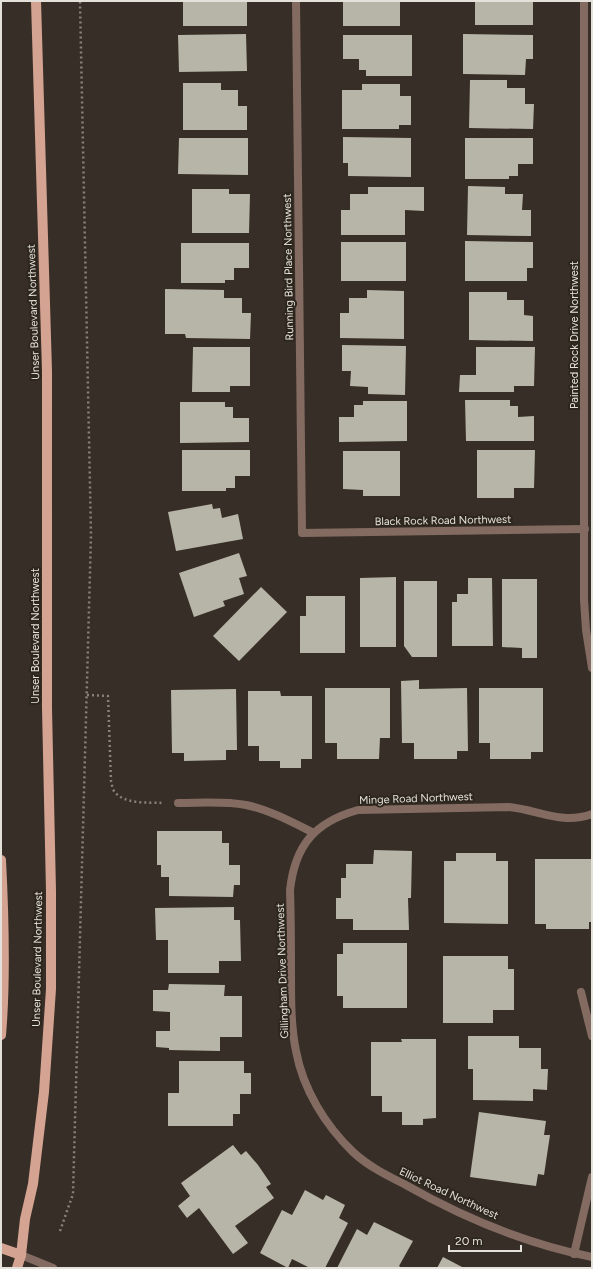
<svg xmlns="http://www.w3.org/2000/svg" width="593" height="1269" font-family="Figtree,sans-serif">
	<rect width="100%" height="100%" fill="#372f27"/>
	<!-- building -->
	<g fill="#b7b5a8">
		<path d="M 183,1 L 238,1 L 238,2 L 247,2 L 247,26 L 183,26 Z"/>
		<rect x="343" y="1" width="57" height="25"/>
		<rect x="475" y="1" width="58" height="24"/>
		<path d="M 246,34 L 247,71 L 179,72 L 178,35 Z"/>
		<path d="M 463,34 L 533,35 L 533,59 L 526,59 L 525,75 L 463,74 Z"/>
		<path d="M 343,35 L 412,35 L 412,76 L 366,76 L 366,70 L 359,70 L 359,59 L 343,59 Z"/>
		<path d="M 470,80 L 507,80 L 507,88 L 525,88 L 525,104 L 534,104 L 533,129 L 469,128 Z"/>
		<path d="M 183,83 L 221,83 L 221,90 L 238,90 L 238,106 L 247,106 L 247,130 L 183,130 Z"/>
		<path d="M 362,84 L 400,84 L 400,96 L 411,96 L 411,125 L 399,125 L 399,129 L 342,129 L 342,90 L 362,90 Z"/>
		<path d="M 343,137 L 411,138 L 411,177 L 348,176 L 348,163 L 343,163 Z"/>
		<path d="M 179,138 L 248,138 L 248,175 L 178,174 Z"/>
		<path d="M 465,138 L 533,138 L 533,164 L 518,164 L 518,176 L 509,176 L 509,179 L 465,179 Z"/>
		<path d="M 468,186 L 505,187 L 505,194 L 523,194 L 522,210 L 531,210 L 531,236 L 467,235 Z"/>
		<path d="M 368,187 L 424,187 L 424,211 L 405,210 L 405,235 L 341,235 L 341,210 L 350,210 L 350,194 L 368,194 Z"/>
		<path d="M 192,189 L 229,189 L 229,194 L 250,194 L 249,233 L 192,233 Z"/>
		<path d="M 465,241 L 533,242 L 533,268 L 527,268 L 527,281 L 465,281 Z"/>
		<rect x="341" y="242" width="65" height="39"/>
		<path d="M 181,243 L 249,243 L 249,268 L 234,268 L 234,280 L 225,280 L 225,283 L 181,283 Z"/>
		<path d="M 165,289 L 224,290 L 224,298 L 242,298 L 242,313 L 251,313 L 250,339 L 186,338 L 185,334 L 165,334 Z"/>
		<path d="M 367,290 L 404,291 L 404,339 L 340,338 L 340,313 L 349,313 L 349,298 L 367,298 Z"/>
		<path d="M 469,292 L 507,292 L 507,300 L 524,300 L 524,315 L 533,316 L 533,341 L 469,340 Z"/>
		<path d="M 342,345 L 406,346 L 405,395 L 368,394 L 368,387 L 350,386 L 351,371 L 342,371 Z"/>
		<path d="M 193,347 L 250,347 L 250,386 L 230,386 L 230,392 L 192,392 Z"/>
		<path d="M 476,347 L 535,347 L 534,386 L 514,386 L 514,392 L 459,392 L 460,375 L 476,375 Z"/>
		<path d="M 465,400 L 510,400 L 510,406 L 518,406 L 518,417 L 534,416 L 534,441 L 466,441 Z"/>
		<path d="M 363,401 L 407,401 L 407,441 L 339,442 L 339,417 L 354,417 L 354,405 L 363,405 Z"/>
		<path d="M 180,402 L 225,402 L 225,407 L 233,407 L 233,418 L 249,418 L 249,442 L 180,443 Z"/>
		<path d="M 182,450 L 250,450 L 250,476 L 235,476 L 235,488 L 226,488 L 226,491 L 182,491 Z"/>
		<path d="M 477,450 L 535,450 L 534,488 L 514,488 L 514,498 L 477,498 Z"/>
		<path d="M 343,451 L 400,451 L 400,496 L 363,496 L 363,490 L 343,489 Z"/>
		<path d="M 212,504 L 213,509 L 220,508 L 222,518 L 238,514 L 243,539 L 176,551 L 168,512 Z"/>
		<path d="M 239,553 L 247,576 L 239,578 L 244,594 L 223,601 L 225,606 L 194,617 L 179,573 Z"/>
		<path d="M 396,577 L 396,647 L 360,647 L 360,578 Z"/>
		<path d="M 468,578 L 492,578 L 493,646 L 452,646 L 452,602 L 457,602 L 457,594 L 468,594 Z"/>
		<path d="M 502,579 L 537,579 L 537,658 L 522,658 L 522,648 L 502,647 Z"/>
		<path d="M 404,581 L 437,581 L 437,657 L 412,657 L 404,646 Z"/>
		<path d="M 261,587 L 287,612 L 239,661 L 213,636 Z"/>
		<path d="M 306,596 L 345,596 L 345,653 L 300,653 L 300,616 L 306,616 Z"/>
		<path d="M 419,680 L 419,689 L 467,688 L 468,751 L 457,751 L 457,759 L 414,759 L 414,743 L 402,743 L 401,681 Z"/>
		<path d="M 325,688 L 390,688 L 390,738 L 380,738 L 379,759 L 337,759 L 337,743 L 325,743 Z"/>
		<path d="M 479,688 L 543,688 L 543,752 L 531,752 L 531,759 L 490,759 L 490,743 L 479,743 Z"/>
		<path d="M 236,689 L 237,750 L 226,750 L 226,760 L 184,761 L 184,753 L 172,753 L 171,690 Z"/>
		<path d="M 248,691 L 280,691 L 281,696 L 312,696 L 312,759 L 301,759 L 301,768 L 280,768 L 280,761 L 259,761 L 259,746 L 248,746 Z"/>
		<path d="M 157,831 L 222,831 L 222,843 L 229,843 L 229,865 L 240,865 L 240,885 L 234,885 L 233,897 L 169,896 L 169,877 L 161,877 L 161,865 L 157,865 Z"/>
		<path d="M 374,850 L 412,851 L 411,898 L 408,898 L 409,930 L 353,930 L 353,919 L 336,919 L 336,898 L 341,898 L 341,878 L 346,878 L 346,864 L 373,864 Z"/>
		<path d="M 456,853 L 496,853 L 496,861 L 508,861 L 508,924 L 444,923 L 444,861 L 456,861 Z"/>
		<path d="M 535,859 L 592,859 L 592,922 L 589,922 L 589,929 L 546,929 L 546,924 L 535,924 Z"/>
		<path d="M 234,907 L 234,920 L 240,920 L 241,961 L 219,961 L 219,973 L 168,973 L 168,940 L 156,940 L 155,908 Z"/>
		<path d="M 343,943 L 407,943 L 407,1008 L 343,1008 L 343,996 L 337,996 L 337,954 L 343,954 Z"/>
		<path d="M 443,956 L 508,956 L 508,969 L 514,969 L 514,1010 L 493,1010 L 493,1023 L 443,1023 Z"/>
		<path d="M 169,984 L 225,985 L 224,996 L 242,996 L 242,1037 L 220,1037 L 220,1051 L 169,1050 L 169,1048 L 156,1047 L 156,1031 L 170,1031 L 170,1012 L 153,1011 L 153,990 L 168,990 Z"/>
		<path d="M 468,1036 L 519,1036 L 519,1048 L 541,1048 L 541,1069 L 548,1069 L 547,1090 L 533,1089 L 533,1101 L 473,1100 L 473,1069 L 468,1069 Z"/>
		<path d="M 401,1039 L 436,1039 L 436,1118 L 423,1119 L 423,1125 L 402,1125 L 402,1112 L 382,1112 L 382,1096 L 371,1096 L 371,1042 L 402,1042 Z"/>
		<path d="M 179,1061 L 244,1061 L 244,1073 L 251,1073 L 251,1094 L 240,1094 L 240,1114 L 233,1114 L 233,1126 L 168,1126 L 168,1093 L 179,1093 Z"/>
		<path d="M 479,1112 L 546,1121 L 544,1135 L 550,1135 L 544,1175 L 538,1174 L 536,1186 L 470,1177 Z"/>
		<path d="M 233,1145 L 241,1155 L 246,1151 L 258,1165 L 271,1184 L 266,1187 L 274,1198 L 235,1226 L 248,1243 L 233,1254 L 199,1208 L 187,1218 L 178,1206 L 190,1196 L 181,1183 Z"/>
		<path d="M 305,1190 L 323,1200 L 326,1195 L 345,1205 L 339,1218 L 348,1223 L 325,1268 L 310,1268 L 292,1259 L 288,1268 L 260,1253 L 282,1210 L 292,1215 Z"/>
		<path d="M 374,1222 L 413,1241 L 399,1266 L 402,1268 L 337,1268 L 357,1229 L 367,1235 Z"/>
		<path d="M 443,1257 L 464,1268 L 437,1268 Z"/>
	</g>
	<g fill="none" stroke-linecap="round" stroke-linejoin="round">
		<!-- path -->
		<g stroke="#88827b" stroke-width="2.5" stroke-dasharray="2 3" stroke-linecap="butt">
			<path d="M 87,695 L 108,696 L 111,781 C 112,784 112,788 114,791 C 124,805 148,802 163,803"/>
			<path d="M 60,1231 L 73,1194 L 91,535 L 80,1"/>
		</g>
		<!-- minor -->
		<g stroke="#836b62" stroke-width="8">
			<path d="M 296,1 L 302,533 L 585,529"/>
			<path d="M 584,1 L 584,600 L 586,630 L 592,668"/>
			<path d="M 178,803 C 200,803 224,801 246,805 C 270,810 292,822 314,833"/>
			<path d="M 592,814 C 562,825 539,810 509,807 L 358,810 C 315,822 295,845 290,890 C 291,920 291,949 291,978 C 291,1002 291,1027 296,1051 C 303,1089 325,1125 353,1152 C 368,1166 386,1175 404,1184 C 462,1217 526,1244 592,1257"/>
			<path d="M 581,992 L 592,1036"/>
			<path d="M 574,1254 L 592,1177"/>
		</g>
		<!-- tertiary -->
		<path stroke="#836b62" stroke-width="8" d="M 21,1255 L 53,1268"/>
		<!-- primary -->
		<g stroke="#d5a391" stroke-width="10">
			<path d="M 1,860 C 4,918 6,977 1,1035"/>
			<path d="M 1,1248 L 21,1255"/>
			<path d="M 17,1268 L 21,1255 L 25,1219 L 33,1184 L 44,1092 L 51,989 L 51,891 L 47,708 L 47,371 L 36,1"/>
		</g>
	</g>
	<g text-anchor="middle" stroke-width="4" stroke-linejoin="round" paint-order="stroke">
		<!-- street labels -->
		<g font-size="11" fill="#e4e0da" stroke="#2d261d">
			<text transform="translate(288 267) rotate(-91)" y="4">Running Bird Place Northwest</text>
			<text transform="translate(33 312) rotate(-92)" y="4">Unser Boulevard Northwest</text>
			<text transform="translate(574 335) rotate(-90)" y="4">Painted Rock Drive Northwest</text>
			<text transform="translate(443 520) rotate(-1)" y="4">Black Rock Road Northwest</text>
			<text transform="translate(35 636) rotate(-90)" y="4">Unser Boulevard Northwest</text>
			<text transform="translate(416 798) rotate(-2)" y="4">Minge Road Northwest</text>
			<text transform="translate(37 959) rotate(-89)" y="4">Unser Boulevard Northwest</text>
			<text transform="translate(282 971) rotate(-92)" y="4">Gillingham Drive Northwest</text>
			<text transform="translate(449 1193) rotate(25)" y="4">Elliot Road Northwest</text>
		</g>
	</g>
	<!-- border -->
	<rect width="593" height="1269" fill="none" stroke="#e4e0da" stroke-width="4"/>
	<!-- scale -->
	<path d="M449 1245v6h72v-6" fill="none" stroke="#e4e0da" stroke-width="2"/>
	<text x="455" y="1245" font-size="12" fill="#e4e0da" stroke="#2d261d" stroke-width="3" paint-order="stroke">20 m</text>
</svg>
